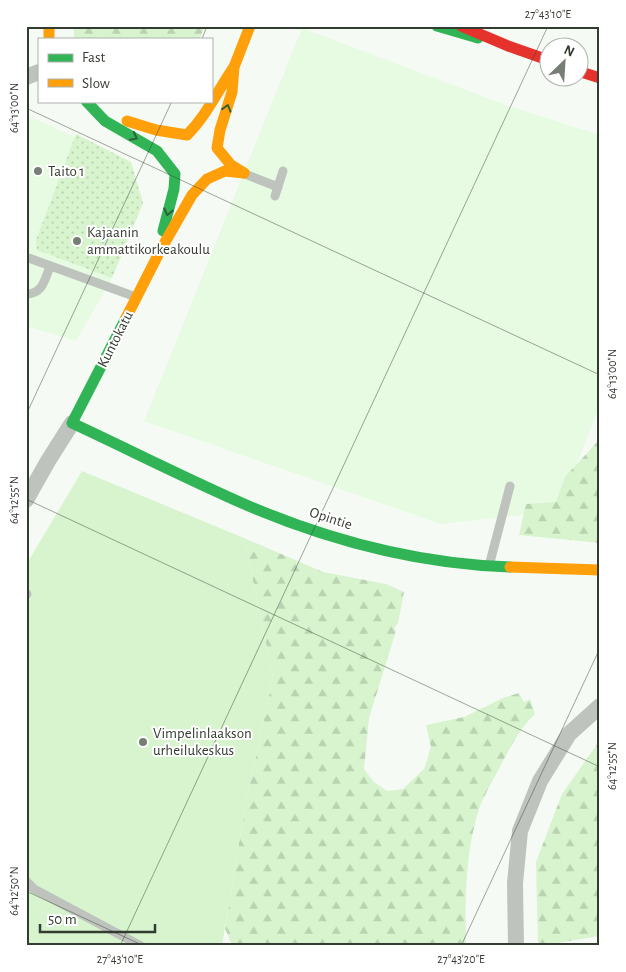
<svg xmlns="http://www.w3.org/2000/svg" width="626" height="972" font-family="'Alegreya Sans',sans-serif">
	<defs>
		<pattern id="grass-dots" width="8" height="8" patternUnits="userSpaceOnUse" patternTransform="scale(1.25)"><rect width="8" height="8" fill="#d7f4ce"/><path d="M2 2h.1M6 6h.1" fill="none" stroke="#b9d2b1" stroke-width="1.8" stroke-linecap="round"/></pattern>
		<pattern id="forest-firs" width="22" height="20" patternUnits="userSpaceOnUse" patternTransform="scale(1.25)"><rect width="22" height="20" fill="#d7f4ce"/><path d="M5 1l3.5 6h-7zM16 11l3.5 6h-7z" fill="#b9d2b1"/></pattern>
	</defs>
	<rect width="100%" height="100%" fill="#f5fbf4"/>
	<!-- built -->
	<g fill="#e7fae2">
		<path d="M 302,28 L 506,105 L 600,135 L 600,404 L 559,511 L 441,524 L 144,421 Z"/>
		<path d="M 26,115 L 131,162 L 143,203 L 112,278 L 76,341 L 26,326 Z"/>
	</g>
	<!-- grass -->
	<path fill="url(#grass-dots)" d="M 76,134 L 131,162 L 143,203 L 112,278 L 37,250 L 36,240 Z"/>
	<!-- forest -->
	<g fill="url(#forest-firs)">
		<path d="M 74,26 L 204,26 L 200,39 L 74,39 Z"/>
		<path d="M 600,439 L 600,543 L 519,535 L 526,504 L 556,502 L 565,477 Z"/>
		<path d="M 244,538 L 323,572 L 386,584 L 404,592 L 398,623 L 394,629 L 396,631 L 369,718 L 364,769 L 374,782 L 387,791 L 403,789 L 424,769 L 431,747 L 426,725 L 464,717 L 503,698 L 519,693 L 524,702 L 530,699 L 535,714 C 521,727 512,744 503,761 C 495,777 485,793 479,809 C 465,853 465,900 466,946 L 232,946 L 225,928 L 245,807 L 273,677 Z"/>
		<path d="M 600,740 L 600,936 L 538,946 L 536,862 L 562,794 Z"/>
	</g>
	<!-- garden -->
	<path fill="#d7f4ce" d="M 82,471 L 244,538 L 273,677 L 245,807 L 222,946 L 26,946 L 26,565 Z"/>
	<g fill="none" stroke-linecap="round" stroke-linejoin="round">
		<!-- lane -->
		<g stroke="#bfc3be" stroke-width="9">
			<path d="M 245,174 L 278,187"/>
			<path d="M 275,196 L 283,171"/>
			<path d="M 26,257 L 136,297"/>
			<path d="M 26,294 C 43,294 45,279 50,266"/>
			<path d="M 489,566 L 510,486"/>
			<path d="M 26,594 L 27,594"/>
			<path d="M 26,881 L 34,889 L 141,946"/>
		</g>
		<!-- street -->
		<g stroke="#bfc3be" stroke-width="16">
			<path d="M 26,77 L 39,72"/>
			<path d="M 26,500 L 48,461 L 72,423"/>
			<path d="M 516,946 L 515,883 L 520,831 L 540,781 L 569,734 L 600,706"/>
		</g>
		<!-- fast -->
		<g stroke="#30b455" stroke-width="11">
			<path d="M 437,26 L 478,38"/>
			<path d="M 86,101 L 105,121 L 157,151 L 175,174 L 174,189 L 163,231"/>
			<path d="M 126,318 L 72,423 C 132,451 191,481 251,507 C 332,541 422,564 510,567"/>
		</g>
		<!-- slow -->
		<g stroke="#ff9f0a" stroke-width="11">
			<path d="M 49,26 L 49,39"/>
			<path d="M 127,121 L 156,130 L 187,135 C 207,115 218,90 234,67"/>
			<path d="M 244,173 L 231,165 L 217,148 L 220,130 L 232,92 L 234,67 L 250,26"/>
			<path d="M 126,318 L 160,251 L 192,195 L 207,179 L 225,171 L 244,173"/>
			<path d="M 510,567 L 600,570"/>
		</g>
		<!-- jam -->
		<g stroke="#e5322d" stroke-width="11">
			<path d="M 461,26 L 508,46 L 548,60"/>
			<path d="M 578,71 L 600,78"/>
		</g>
	</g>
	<!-- one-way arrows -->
	<defs><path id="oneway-chevron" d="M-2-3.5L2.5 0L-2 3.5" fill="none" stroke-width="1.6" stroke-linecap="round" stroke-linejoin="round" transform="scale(1.25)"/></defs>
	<g stroke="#32603b">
		<use href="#oneway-chevron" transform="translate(227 108) rotate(-73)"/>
		<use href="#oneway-chevron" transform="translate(134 137) rotate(27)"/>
		<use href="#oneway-chevron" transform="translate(168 212) rotate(104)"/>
	</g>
	<!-- ticks -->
	<path fill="none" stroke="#333c30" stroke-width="1" stroke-opacity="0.45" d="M 202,39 L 207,26M 26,108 L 600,375M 26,415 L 172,101M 26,499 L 600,767M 26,891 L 144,946M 120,946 L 548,26M 461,946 L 600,648"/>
	<!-- markers -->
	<g fill="#777f75" stroke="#fff" stroke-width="2">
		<circle cx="38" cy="171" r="5"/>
		<circle cx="77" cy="241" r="5"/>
		<circle cx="143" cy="742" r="5"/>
	</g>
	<g text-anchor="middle" stroke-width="4" stroke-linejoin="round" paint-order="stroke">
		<!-- poi labels -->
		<g font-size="15" fill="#333c30" stroke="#fff" text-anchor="start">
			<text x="48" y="176">Taito 1</text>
			<text x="87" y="237">Kajaanin<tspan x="87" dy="17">ammattikorkeakoulu</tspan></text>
			<text x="153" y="738">Vimpelinlaakson<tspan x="153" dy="17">urheilukeskus</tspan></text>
		</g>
		<!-- street labels -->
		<g font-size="15" fill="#333c30" stroke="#fff">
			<text transform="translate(115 339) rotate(-63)" y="5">Kuntokatu</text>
			<text transform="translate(331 518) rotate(18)" y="5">Opintie</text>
		</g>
	</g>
	<!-- border -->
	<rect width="626" height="972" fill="none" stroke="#ffffff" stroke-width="55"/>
	<!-- legend -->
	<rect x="38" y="38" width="175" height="65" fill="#ffffff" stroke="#adb1ac"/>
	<rect x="48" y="54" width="25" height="8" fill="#30b455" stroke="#adb1ac"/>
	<text x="82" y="62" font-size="15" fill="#333c30">Fast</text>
	<rect x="48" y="79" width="25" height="8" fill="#ff9f0a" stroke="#adb1ac"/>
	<text x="82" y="88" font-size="15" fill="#333c30">Slow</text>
	<!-- north arrow -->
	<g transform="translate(564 62) rotate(25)"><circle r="24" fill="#ffffff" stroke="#adb1ac"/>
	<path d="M0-4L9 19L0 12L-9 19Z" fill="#777f75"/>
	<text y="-8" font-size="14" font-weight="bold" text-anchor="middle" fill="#333c30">N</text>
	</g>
	<!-- scale -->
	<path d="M40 924v8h115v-8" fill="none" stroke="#333c30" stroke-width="2.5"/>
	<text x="48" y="924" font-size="15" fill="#333c30" stroke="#ffffff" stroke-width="4" paint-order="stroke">50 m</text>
	<rect x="28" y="28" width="570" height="916" fill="none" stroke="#333c30" stroke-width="2"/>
	<g font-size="12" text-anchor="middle" fill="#333c30">
		<text x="548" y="18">27°43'10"E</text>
		<text transform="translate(14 108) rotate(-90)" y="4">64°13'00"N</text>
		<text transform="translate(612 374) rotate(-90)" y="4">64°13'00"N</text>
		<text transform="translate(14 500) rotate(-90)" y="4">64°12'55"N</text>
		<text transform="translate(612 766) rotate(-90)" y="4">64°12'55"N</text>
		<text transform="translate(14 891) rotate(-90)" y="4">64°12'50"N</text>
		<text x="120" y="963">27°43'10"E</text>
		<text x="461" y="963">27°43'20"E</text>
	</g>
</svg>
